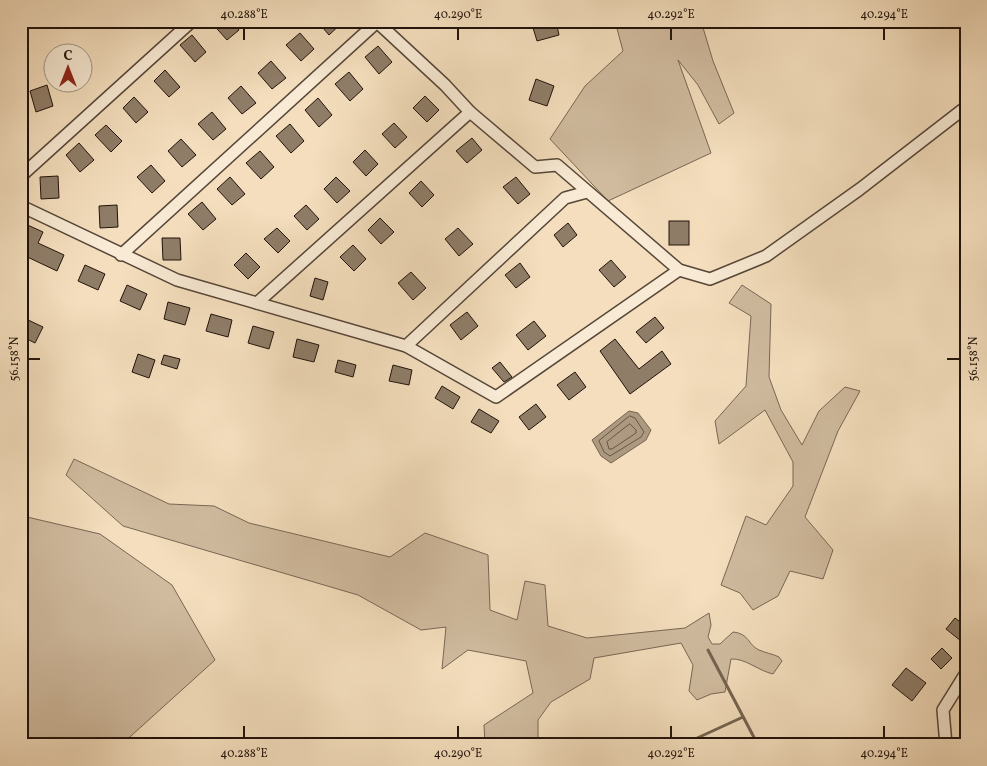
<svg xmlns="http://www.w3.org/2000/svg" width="987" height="766" font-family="Vollkorn,serif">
	<rect width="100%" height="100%" fill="#f4debd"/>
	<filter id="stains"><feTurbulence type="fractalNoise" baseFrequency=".004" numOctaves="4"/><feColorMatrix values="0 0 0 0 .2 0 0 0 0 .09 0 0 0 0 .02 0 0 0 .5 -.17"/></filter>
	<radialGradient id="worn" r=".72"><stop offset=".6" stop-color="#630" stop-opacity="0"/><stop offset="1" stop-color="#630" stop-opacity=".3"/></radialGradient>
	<!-- green -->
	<g fill="#d0bb9f" stroke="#786755">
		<path d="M 615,21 L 701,21 L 713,61 L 734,113 L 719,124 L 698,85 L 678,60 L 711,153 L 608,201 L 550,139 L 585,86 L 623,51 Z"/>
		<path d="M 742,285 L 771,304 L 769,377 L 781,410 L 802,445 L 819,411 L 845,387 L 860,391 L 838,431 L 805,517 L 833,550 L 823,579 L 790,571 L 778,596 L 753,610 L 740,593 L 721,585 L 746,516 L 766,525 L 793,486 L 793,462 L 765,410 L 719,444 L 715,421 L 746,386 L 751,316 L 729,303 Z"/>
		<path d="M 74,459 L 169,504 L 214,506 L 249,523 L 390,557 L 425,533 L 488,555 L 490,610 L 517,620 L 525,581 L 545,585 L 548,626 L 587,638 L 685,628 L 709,613 L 711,625 L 708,637 L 712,644 L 720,644 L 733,632 C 750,634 747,644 759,650 C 766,653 773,654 779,657 L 782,661 L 773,674 C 759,671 745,658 731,659 L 725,692 L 711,694 L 697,700 L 689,691 L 693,665 L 681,643 L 594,658 L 590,679 L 551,702 L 538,720 L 538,745 L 485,745 L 484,725 L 533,693 L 526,661 L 468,650 L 442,669 L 446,627 L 421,630 L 358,595 L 123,526 L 66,475 Z"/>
		<path d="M 21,506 L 27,517 L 100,534 L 172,585 L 215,660 L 121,745 L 21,745 Z"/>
	</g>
	<!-- water -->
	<path fill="#ac9980" stroke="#746351" d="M 629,411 L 638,413 L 651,430 L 646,440 L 611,463 L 601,456 L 592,440 Z"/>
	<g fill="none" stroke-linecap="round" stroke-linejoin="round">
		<!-- shore -->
		<g stroke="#665646" stroke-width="1">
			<path d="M 630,416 L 635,418 L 644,432 L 641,437 L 610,456 L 604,452 L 599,441 Z"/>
			<path d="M 630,424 L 636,430 L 636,433 L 612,449 L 609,449 L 607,442 Z"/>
		</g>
		<!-- stream -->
		<g stroke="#746351" stroke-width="3">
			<path d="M 708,650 L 758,745"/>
			<path d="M 682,745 L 743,717"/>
		</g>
	</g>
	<!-- building -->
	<g fill="#8f7d68" stroke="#21130b">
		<path d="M 210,21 L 232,21 L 239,30 L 227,40 Z"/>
		<path d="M 317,21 L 344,21 L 329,35 Z"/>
		<path d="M 531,21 L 556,21 L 559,35 L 537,41 Z"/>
		<path d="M 300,33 L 314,49 L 301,61 L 286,45 Z"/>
		<path d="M 192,35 L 206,52 L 195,62 L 180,45 Z"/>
		<path d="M 378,46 L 392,62 L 379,74 L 365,57 Z"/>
		<path d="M 271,61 L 286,78 L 272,89 L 258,73 Z"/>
		<path d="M 165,70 L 180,87 L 169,97 L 154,81 Z"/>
		<path d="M 349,72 L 363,89 L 350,101 L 335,84 Z"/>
		<path d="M 536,79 L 554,86 L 547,106 L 529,100 Z"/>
		<path d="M 47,85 L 53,106 L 36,112 L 30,91 Z"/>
		<path d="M 241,86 L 256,103 L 242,114 L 228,98 Z"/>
		<path d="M 425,96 L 439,110 L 427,122 L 413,108 Z"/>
		<path d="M 134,97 L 148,112 L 136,123 L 123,108 Z"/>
		<path d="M 318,98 L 332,115 L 319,127 L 305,110 Z"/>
		<path d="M 212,112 L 226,129 L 213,140 L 198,124 Z"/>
		<path d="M 394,123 L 407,137 L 395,148 L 382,134 Z"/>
		<path d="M 290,124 L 304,141 L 291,153 L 276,136 Z"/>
		<path d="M 106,125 L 122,141 L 111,152 L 95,135 Z"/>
		<path d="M 472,138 L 482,150 L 467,163 L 456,151 Z"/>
		<path d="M 181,139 L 196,155 L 182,167 L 168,151 Z"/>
		<path d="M 79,143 L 94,160 L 80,172 L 66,155 Z"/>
		<path d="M 365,150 L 378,164 L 366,176 L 353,162 Z"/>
		<path d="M 260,151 L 274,167 L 261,179 L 246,163 Z"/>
		<path d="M 151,165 L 165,181 L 152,193 L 137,177 Z"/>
		<path d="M 58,176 L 59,198 L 41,199 L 40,177 Z"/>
		<path d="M 230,177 L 245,194 L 232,205 L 217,189 Z"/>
		<path d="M 336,177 L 350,191 L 337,203 L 324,189 Z"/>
		<path d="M 516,177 L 530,194 L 518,204 L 503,187 Z"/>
		<path d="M 421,181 L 434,195 L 422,207 L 409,193 Z"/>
		<path d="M 202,202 L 216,219 L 203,230 L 188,214 Z"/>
		<path d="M 117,205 L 118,227 L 100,228 L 99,206 Z"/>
		<path d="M 306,205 L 319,219 L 307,230 L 294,216 Z"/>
		<path d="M 380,218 L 394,232 L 381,244 L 368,230 Z"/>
		<rect x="669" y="221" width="20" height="24"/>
		<path d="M 21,222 L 43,232 L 38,243 L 64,255 L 57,271 L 21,254 Z"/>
		<path d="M 568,223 L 577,235 L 563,247 L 554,235 Z"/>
		<path d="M 277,228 L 290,241 L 278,253 L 264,239 Z"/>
		<path d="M 458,228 L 473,244 L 459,256 L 445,239 Z"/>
		<path d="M 162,238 L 180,238 L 181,260 L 163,260 Z"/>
		<path d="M 353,245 L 366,259 L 354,271 L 340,257 Z"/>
		<path d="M 246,253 L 260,267 L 248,279 L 234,265 Z"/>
		<path d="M 611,260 L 626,277 L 614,287 L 599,270 Z"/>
		<path d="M 520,263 L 530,277 L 516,288 L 505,275 Z"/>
		<path d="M 85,265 L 105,274 L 98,290 L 78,281 Z"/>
		<path d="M 411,272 L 426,288 L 413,300 L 398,283 Z"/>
		<path d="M 315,278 L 328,282 L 323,300 L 310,296 Z"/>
		<path d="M 127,285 L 147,294 L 140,310 L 120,301 Z"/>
		<path d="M 168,302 L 190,308 L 185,325 L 164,319 Z"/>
		<path d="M 467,312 L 478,326 L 461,340 L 450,325 Z"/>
		<path d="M 211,314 L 232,320 L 228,337 L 206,331 Z"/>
		<path d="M 655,317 L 664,328 L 646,343 L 636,332 Z"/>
		<path d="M 26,319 L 43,327 L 35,343 L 21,336 L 21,330 Z"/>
		<path d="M 534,321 L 546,336 L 528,350 L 516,335 Z"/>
		<path d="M 253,326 L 274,332 L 269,349 L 248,343 Z"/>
		<path d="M 297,339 L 319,345 L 314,362 L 293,357 Z"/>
		<path d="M 615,339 L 639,369 L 662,351 L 671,364 L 630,394 L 600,351 Z"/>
		<path d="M 138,354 L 155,360 L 149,378 L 132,372 Z"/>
		<path d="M 164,355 L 180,359 L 177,369 L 161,364 Z"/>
		<path d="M 338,360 L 356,365 L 353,377 L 335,372 Z"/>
		<path d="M 500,362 L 512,377 L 504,382 L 492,368 Z"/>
		<path d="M 393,365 L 412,370 L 409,385 L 389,381 Z"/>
		<path d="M 575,372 L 586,387 L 569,400 L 557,385 Z"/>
		<path d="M 442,386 L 460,397 L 453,409 L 435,398 Z"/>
		<path d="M 536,404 L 546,417 L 529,430 L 519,417 Z"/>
		<path d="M 479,409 L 499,421 L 491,433 L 471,422 Z"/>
		<path d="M 955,618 L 966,626 L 966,645 L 946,629 Z"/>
		<path d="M 942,648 L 952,658 L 941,669 L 931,659 Z"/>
		<path d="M 906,668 L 926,683 L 912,701 L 892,685 Z"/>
	</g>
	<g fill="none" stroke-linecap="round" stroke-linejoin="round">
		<defs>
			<g id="minor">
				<path d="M 376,21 L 445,85 L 470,112 L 535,167 L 557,165 L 679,270 L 710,279 L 766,256 L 860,189 L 966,107"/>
				<path d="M 21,176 L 192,21"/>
				<path d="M 21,206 L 177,280 L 406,346 L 496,397 L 679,270"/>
				<path d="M 121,255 L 377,22"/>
				<path d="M 257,303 L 470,112"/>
				<path d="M 406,346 L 565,198 L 587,192"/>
				<path d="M 946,745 L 943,710 L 966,673"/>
			</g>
		</defs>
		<!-- minor casing -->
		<use href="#minor" stroke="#564638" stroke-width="14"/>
		<!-- minor -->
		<use href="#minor" stroke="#f8ead4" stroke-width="11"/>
	</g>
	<!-- ticks -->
	<path fill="none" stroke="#21130b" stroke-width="2" d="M 244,28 L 244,40M 458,28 L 458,40M 671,28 L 671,40M 884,28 L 884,40M 28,359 L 40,359M 947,359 L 960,359M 244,726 L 244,738M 458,726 L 458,738M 671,726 L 671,738M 884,726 L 884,738"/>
	<!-- margin -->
	<rect width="987" height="766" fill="none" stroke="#f4debd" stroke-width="55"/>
	<!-- north arrow -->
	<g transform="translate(68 68)"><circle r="24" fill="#f8ead4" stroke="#a29484"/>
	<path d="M0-4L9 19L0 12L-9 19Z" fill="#8f2418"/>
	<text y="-8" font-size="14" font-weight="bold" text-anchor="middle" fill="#21130b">С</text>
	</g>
	<rect x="28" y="28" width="932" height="710" fill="none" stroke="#21130b" stroke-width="2"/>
	<g font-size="12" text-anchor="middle" fill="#21130b">
		<text x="244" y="18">40.288°E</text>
		<text x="458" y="18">40.290°E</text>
		<text x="671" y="18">40.292°E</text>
		<text x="884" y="18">40.294°E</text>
		<text transform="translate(14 359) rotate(-90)" y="4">56.158°N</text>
		<text transform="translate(973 359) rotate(-90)" y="4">56.158°N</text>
		<text x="244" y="757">40.288°E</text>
		<text x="458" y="757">40.290°E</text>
		<text x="671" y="757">40.292°E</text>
		<text x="884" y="757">40.294°E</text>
	</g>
	<rect width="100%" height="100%" filter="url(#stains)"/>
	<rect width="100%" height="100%" fill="url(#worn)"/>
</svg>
